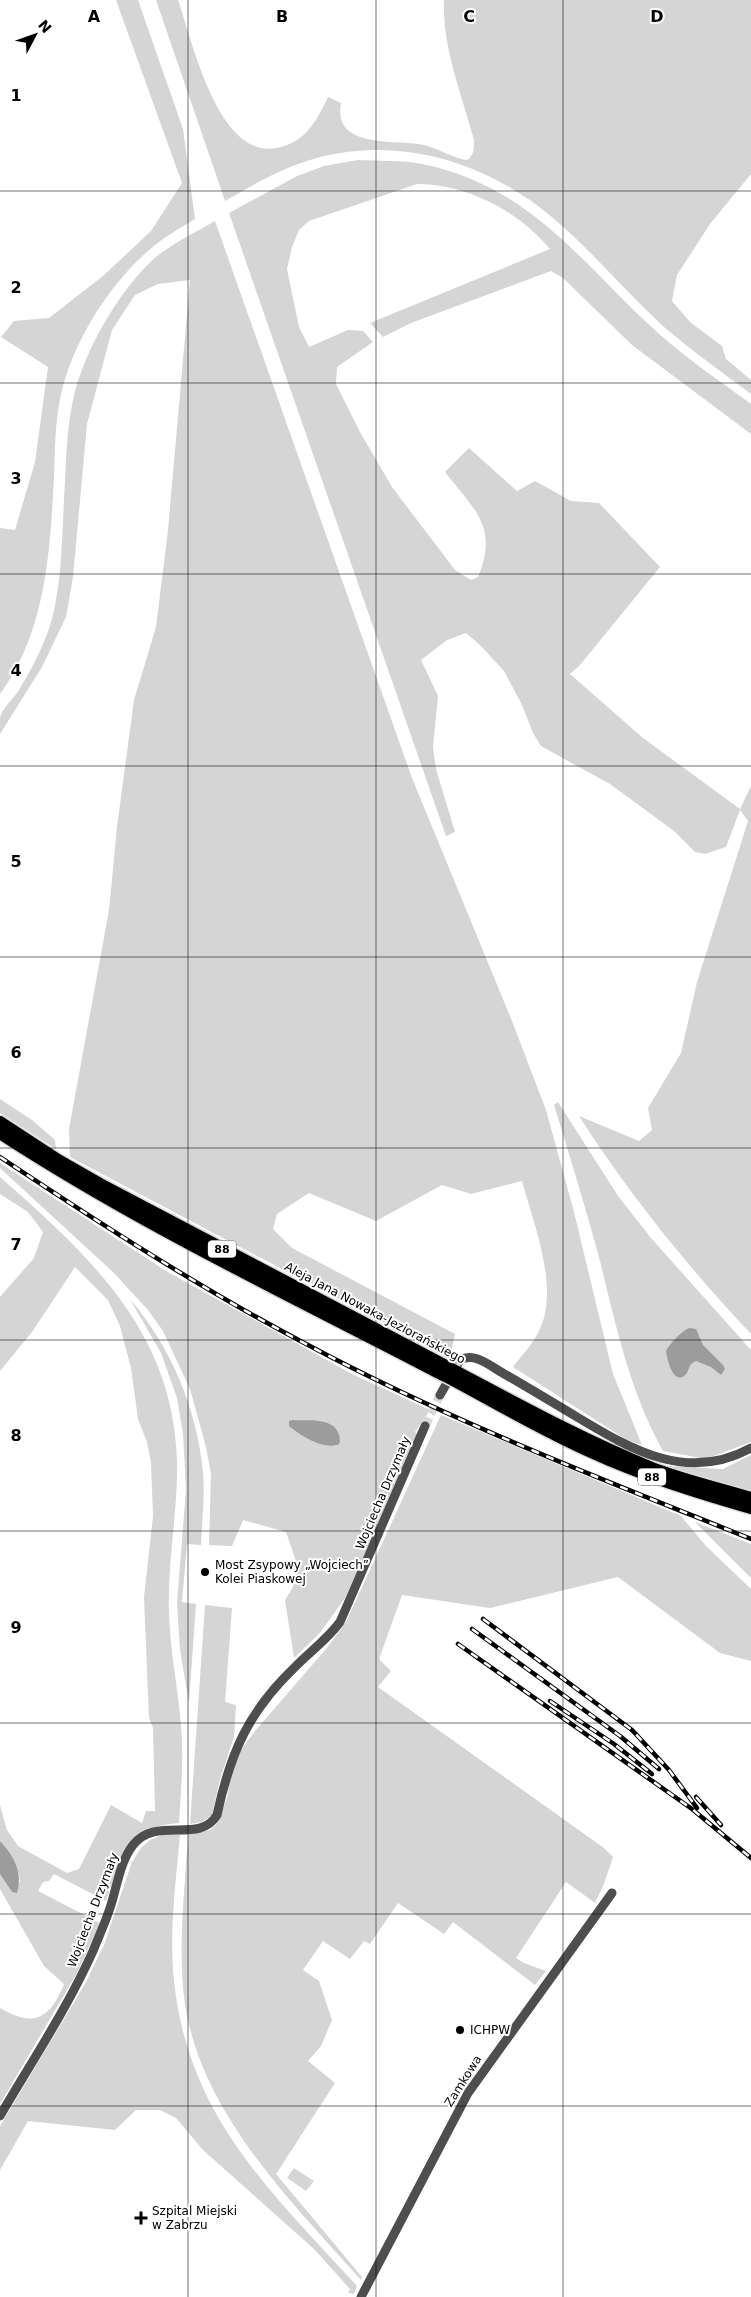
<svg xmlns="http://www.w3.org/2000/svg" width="751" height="2297" font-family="'DejaVu Sans',sans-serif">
	<rect width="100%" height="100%" fill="#fff"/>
	<!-- green -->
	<g fill="#d5d5d5" fill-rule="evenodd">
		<path d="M 116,0 L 138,0 L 183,129 L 195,219 C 179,229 162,238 148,251 C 108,286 73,342 61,394 C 55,421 55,450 54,477 C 50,552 46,631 0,694 L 0,528 L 15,530 L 35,462 L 48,367 L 1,337 L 14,321 L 49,318 L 103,276 L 151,231 L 182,183 Z"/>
		<path d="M 156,0 L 178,0 C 192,40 218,159 276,148 C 305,143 316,122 328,97 L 341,103 C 332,150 397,139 424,145 C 437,148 457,160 468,160 C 474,154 474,149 474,140 C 462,95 442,47 444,0 L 751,0 L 751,174 L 710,224 L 677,275 L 672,301 L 690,322 L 722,346 L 726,359 L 751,380 L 751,394 C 722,372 692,351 664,327 C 626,292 593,252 553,218 C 486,161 394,133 307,161 C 278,170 251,186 225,201 Z"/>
		<path d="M 358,160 C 379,161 401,160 422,164 C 531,186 582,264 658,333 C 687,359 720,381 751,404 L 751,434 L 632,345 L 563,278 L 551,271 L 411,323 L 383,337 L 370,323 L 550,249 C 518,211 467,184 417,184 L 309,221 L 299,230 L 292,247 L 287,269 L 299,327 L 309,347 L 348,330 L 363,331 L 373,342 L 337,367 L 336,384 L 360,432 L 392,487 L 455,570 L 471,580 L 478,577 C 499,526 474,510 445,472 L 469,448 L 517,491 L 535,481 L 571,501 L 599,503 L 660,567 L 580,665 L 570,674 L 643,738 L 740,809 L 751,786 L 751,1334 C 687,1266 629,1194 579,1116 L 639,1141 L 652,1130 L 648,1108 L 681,1053 L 697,982 L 748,821 L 740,810 L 726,847 L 705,854 L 695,852 L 674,831 L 610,784 L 541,746 L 533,733 L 522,705 L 504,671 L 480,645 L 466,633 L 447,640 L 421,660 L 438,696 L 433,747 L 436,769 L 455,832 L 446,836 L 229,213 L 297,176 L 324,166 Z"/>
		<path d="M 215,221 L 412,778 L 512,1021 L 546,1110 L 574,1212 L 613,1374 L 642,1445 L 627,1440 L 513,1367 C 521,1356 532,1345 538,1333 C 561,1290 534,1226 522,1181 L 471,1194 L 442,1185 L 376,1221 L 309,1193 L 277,1214 L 273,1229 L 292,1248 L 455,1334 L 450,1358 L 70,1157 L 69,1129 L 109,910 L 117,827 L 134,700 L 156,627 L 168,530 L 190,280 L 158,284 L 135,295 L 112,330 L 87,424 L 73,577 L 66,617 L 42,667 L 0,734 C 0,729 0,723 0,718 C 2,709 13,699 19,690 C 32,668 45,644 52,619 C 62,580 62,538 64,499 C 66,467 66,436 72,405 C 81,355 119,289 157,256 C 175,242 196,232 215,221 Z"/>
		<path d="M 0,1099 L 32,1120 L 55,1140 L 56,1149 L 0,1113 Z"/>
		<path d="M 558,1102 L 618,1196 L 651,1238 L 751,1350 L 751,1442 L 706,1459 L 663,1451 C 630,1392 616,1326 600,1261 C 586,1209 570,1157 554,1105 Z"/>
		<path d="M 0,1163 L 166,1271 L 352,1374 L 430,1410 L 415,1432 L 418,1434 L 345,1598 L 320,1633 L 294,1658 L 285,1600 L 293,1587 L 297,1564 L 286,1532 L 243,1520 L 232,1546 L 209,1545 L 211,1474 L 206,1447 L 190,1389 L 163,1331 L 148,1310 L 114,1273 L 0,1168 ZM 299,1433 L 340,1442 L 336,1446 L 321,1444 Z"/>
		<path d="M 0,1177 C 91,1257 174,1333 177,1462 C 178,1513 167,1562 169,1613 C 170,1651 178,1688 181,1725 C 184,1758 181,1791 179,1823 C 124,1827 123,1856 106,1901 L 54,1874 L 49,1881 L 43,1882 L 38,1891 L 100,1923 L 77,1973 L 0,2104 L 0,2008 C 34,2028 50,2019 64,1984 L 44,1966 L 0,1889 L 0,1874 L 12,1892 L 20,1882 C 18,1865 12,1854 0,1841 L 0,1805 L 7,1830 L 18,1846 L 67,1873 L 79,1869 L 111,1805 L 142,1823 L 146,1811 L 155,1811 L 153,1728 L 149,1718 L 144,1597 L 153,1516 L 151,1463 L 147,1442 L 138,1419 L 131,1368 L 120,1326 L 108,1300 L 75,1267 L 32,1332 L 0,1371 L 0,1297 L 34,1258 L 43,1232 L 28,1212 L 0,1194 Z"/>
		<path d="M 130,1299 C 171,1347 197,1409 203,1472 C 205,1496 202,1521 201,1545 L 187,1544 L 182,1602 L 196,1604 L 189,1703 L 180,1650 L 177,1603 L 186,1489 L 183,1434 L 177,1398 L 161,1353 Z"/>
		<path d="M 441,1415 L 681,1516 L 706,1546 L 751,1589 L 751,1661 L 720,1653 L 618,1577 L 490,1608 L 402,1595 L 379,1659 L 391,1671 L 378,1687 L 604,1848 L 613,1857 L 604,1884 L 595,1903 L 566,1882 L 516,1958 L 524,1963 L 546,1971 L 535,1985 L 453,1922 L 444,1934 L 398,1903 L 370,1944 L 364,1941 L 350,1959 L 323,1941 L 303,1970 L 319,1981 L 332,2020 L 321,2046 L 308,2061 L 335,2083 L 276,2174 L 362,2277 L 361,2280 C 289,2199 198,2110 184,1997 C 178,1943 185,1888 188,1834 L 210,1830 L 217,1824 L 227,1798 L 231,1774 L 241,1750 L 255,1731 L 326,1649 L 346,1622 Z"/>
		<path d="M 751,1455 L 751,1491 L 666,1466 L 723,1469 Z"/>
		<path d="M 695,1522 L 751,1544 L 751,1578 Z"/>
		<path d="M 205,1605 L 232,1608 L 225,1702 L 236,1705 L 234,1737 L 220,1779 L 212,1815 L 202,1822 L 190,1824 Z"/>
		<path d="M 180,1834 C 176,1880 170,1925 173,1970 C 184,2112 267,2188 357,2286 L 354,2294 L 348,2293 L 350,2289 L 314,2249 L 203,2150 L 176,2118 L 160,2110 L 136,2110 L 115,2130 L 28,2121 L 0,2170 L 0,2126 L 85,1984 L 104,1945 L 132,1862 L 141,1848 L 150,1840 L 162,1835 Z"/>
		<path d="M 294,2168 L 314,2181 L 306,2191 L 287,2178 Z"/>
	</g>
	<!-- water -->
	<g fill="#9c9c9c">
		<path d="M 690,1328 L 696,1329 L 703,1345 L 723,1365 L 725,1369 L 721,1375 L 711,1367 L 696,1361 C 687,1364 690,1373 684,1376 C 672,1384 667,1357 666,1351 C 669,1345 683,1329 690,1328 Z"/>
		<path d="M 292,1420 C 310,1421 340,1416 340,1442 L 338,1445 C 322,1449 301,1436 289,1426 L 289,1421 Z"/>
		<path d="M 0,1841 C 14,1856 23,1872 17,1893 L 12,1892 L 0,1874 Z"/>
	</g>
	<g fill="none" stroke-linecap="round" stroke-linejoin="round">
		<!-- minor-tunnel -->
		<path stroke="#d9d9d9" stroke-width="9" stroke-dasharray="9 4.5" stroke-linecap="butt" d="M 425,1426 L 440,1395"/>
		<defs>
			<g id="primary">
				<path d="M 0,1122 L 58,1160 L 100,1184 L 448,1367"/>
				<path d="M 0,1133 C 141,1225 294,1297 443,1375"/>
				<path d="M 457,1372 C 521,1406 585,1441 652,1468 C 684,1480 718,1488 751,1498"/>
				<path d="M 453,1380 C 498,1404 542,1430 589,1451 C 641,1475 696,1492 751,1508"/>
			</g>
		</defs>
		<!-- primary casing -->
		<use href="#primary" stroke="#dbdbdb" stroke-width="15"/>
		<!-- minor -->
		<g stroke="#4e4e4e" stroke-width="9">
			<path d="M 440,1395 L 460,1360 C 474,1352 489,1365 501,1372 C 527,1387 552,1402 577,1417 C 632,1450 688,1483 751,1448"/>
			<path d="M 0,2116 C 32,2061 67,2009 93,1951 C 99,1936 106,1921 111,1905 C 117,1886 120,1862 133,1845 C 157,1815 199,1845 217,1815 C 230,1754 248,1712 294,1668 C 309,1652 327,1640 340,1622 L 425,1426"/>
			<path d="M 361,2297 L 468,2093 L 612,1893"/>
		</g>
		<!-- primary -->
		<use href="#primary" stroke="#000" stroke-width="12"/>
		<defs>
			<g id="rail">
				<path d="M 0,1157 C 101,1224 201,1289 308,1345 C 450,1421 602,1479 751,1539"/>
				<path d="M 483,1619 L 632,1730 L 669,1770 L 697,1808"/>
				<path d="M 472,1629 L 620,1736 L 659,1769"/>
				<path d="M 458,1644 L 692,1809 L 751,1858"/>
				<path d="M 550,1701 L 614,1744 L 652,1774"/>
				<path d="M 696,1797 L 721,1825"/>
			</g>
		</defs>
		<!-- rail casing -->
		<use href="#rail" stroke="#000" stroke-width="4.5"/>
		<!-- rail -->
		<use href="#rail" stroke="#fff" stroke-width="2.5" stroke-dasharray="8" stroke-linecap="butt"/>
		<defs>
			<g id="primary-bridge">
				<path d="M 448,1367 L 457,1372"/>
				<path d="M 443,1375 L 453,1380"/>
			</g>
		</defs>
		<!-- primary-bridge casing -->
		<use href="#primary-bridge" stroke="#dbdbdb" stroke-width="15" stroke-linecap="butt"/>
		<!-- primary-bridge -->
		<use href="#primary-bridge" stroke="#000" stroke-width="12"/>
	</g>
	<!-- grid -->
	<path fill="none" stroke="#000" stroke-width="1" stroke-opacity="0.55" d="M 188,0 L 188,2297M 376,0 L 376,2297M 563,0 L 563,2297M 0,191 L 751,191M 0,383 L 751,383M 0,574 L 751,574M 0,766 L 751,766M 0,957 L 751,957M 0,1148 L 751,1148M 0,1340 L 751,1340M 0,1531 L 751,1531M 0,1723 L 751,1723M 0,1914 L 751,1914M 0,2106 L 751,2106"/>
	<!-- markers -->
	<g fill="#000" stroke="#fff" stroke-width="2">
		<circle cx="205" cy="1572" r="5"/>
		<circle cx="460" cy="2030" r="5"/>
		<path d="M138.5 2210.5h5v5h5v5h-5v5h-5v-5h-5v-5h5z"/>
	</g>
	<g text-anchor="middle" stroke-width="4" stroke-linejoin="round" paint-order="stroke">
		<!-- shield labels -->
		<g fill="#fff" stroke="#4c4c4c" stroke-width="1">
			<rect x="208" y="1240.5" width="28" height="17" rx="4"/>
			<rect x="638" y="1468.5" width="28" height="17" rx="4"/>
		</g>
		<g font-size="11" font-weight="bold" fill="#000">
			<text x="222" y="1253">88</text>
			<text x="652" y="1481">88</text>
		</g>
		<!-- street labels -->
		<g font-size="12" fill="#000" stroke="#fff">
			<text transform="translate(375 1313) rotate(28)" y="4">Aleja Jana Nowaka-Jeziorańskiego</text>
			<text transform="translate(383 1493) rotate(-67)" y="4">Wojciecha Drzymały</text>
			<text transform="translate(93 1910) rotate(-69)" y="4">Wojciecha Drzymały</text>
			<text transform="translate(463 2081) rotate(-58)" y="4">Zamkowa</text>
		</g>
		<!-- poi labels -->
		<g font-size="12" fill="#000" stroke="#fff" text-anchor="start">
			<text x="215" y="1569">Most Zsypowy „Wojciech”<tspan x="215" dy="14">Kolei Piaskowej</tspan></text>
			<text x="470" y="2034">ICHPW</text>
			<text x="152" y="2215">Szpital Miejski<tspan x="152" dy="14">w Zabrzu</tspan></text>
		</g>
	</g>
	<g font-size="16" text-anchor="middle" font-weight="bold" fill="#000" stroke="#fff" stroke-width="4" stroke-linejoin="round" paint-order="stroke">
		<text x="94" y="22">A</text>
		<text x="282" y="22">B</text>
		<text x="469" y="22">C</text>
		<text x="657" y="22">D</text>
		<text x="16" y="101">1</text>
		<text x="16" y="293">2</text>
		<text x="16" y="484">3</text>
		<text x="16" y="676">4</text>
		<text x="16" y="867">5</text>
		<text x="16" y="1058">6</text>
		<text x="16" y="1250">7</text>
		<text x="16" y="1441">8</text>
		<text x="16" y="1633">9</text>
	</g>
	<!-- north arrow -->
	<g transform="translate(35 35) rotate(49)" stroke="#ffffff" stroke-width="4" paint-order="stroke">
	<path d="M0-4L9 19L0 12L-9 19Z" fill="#000000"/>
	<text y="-8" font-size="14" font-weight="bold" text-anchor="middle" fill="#000000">N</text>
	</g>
</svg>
